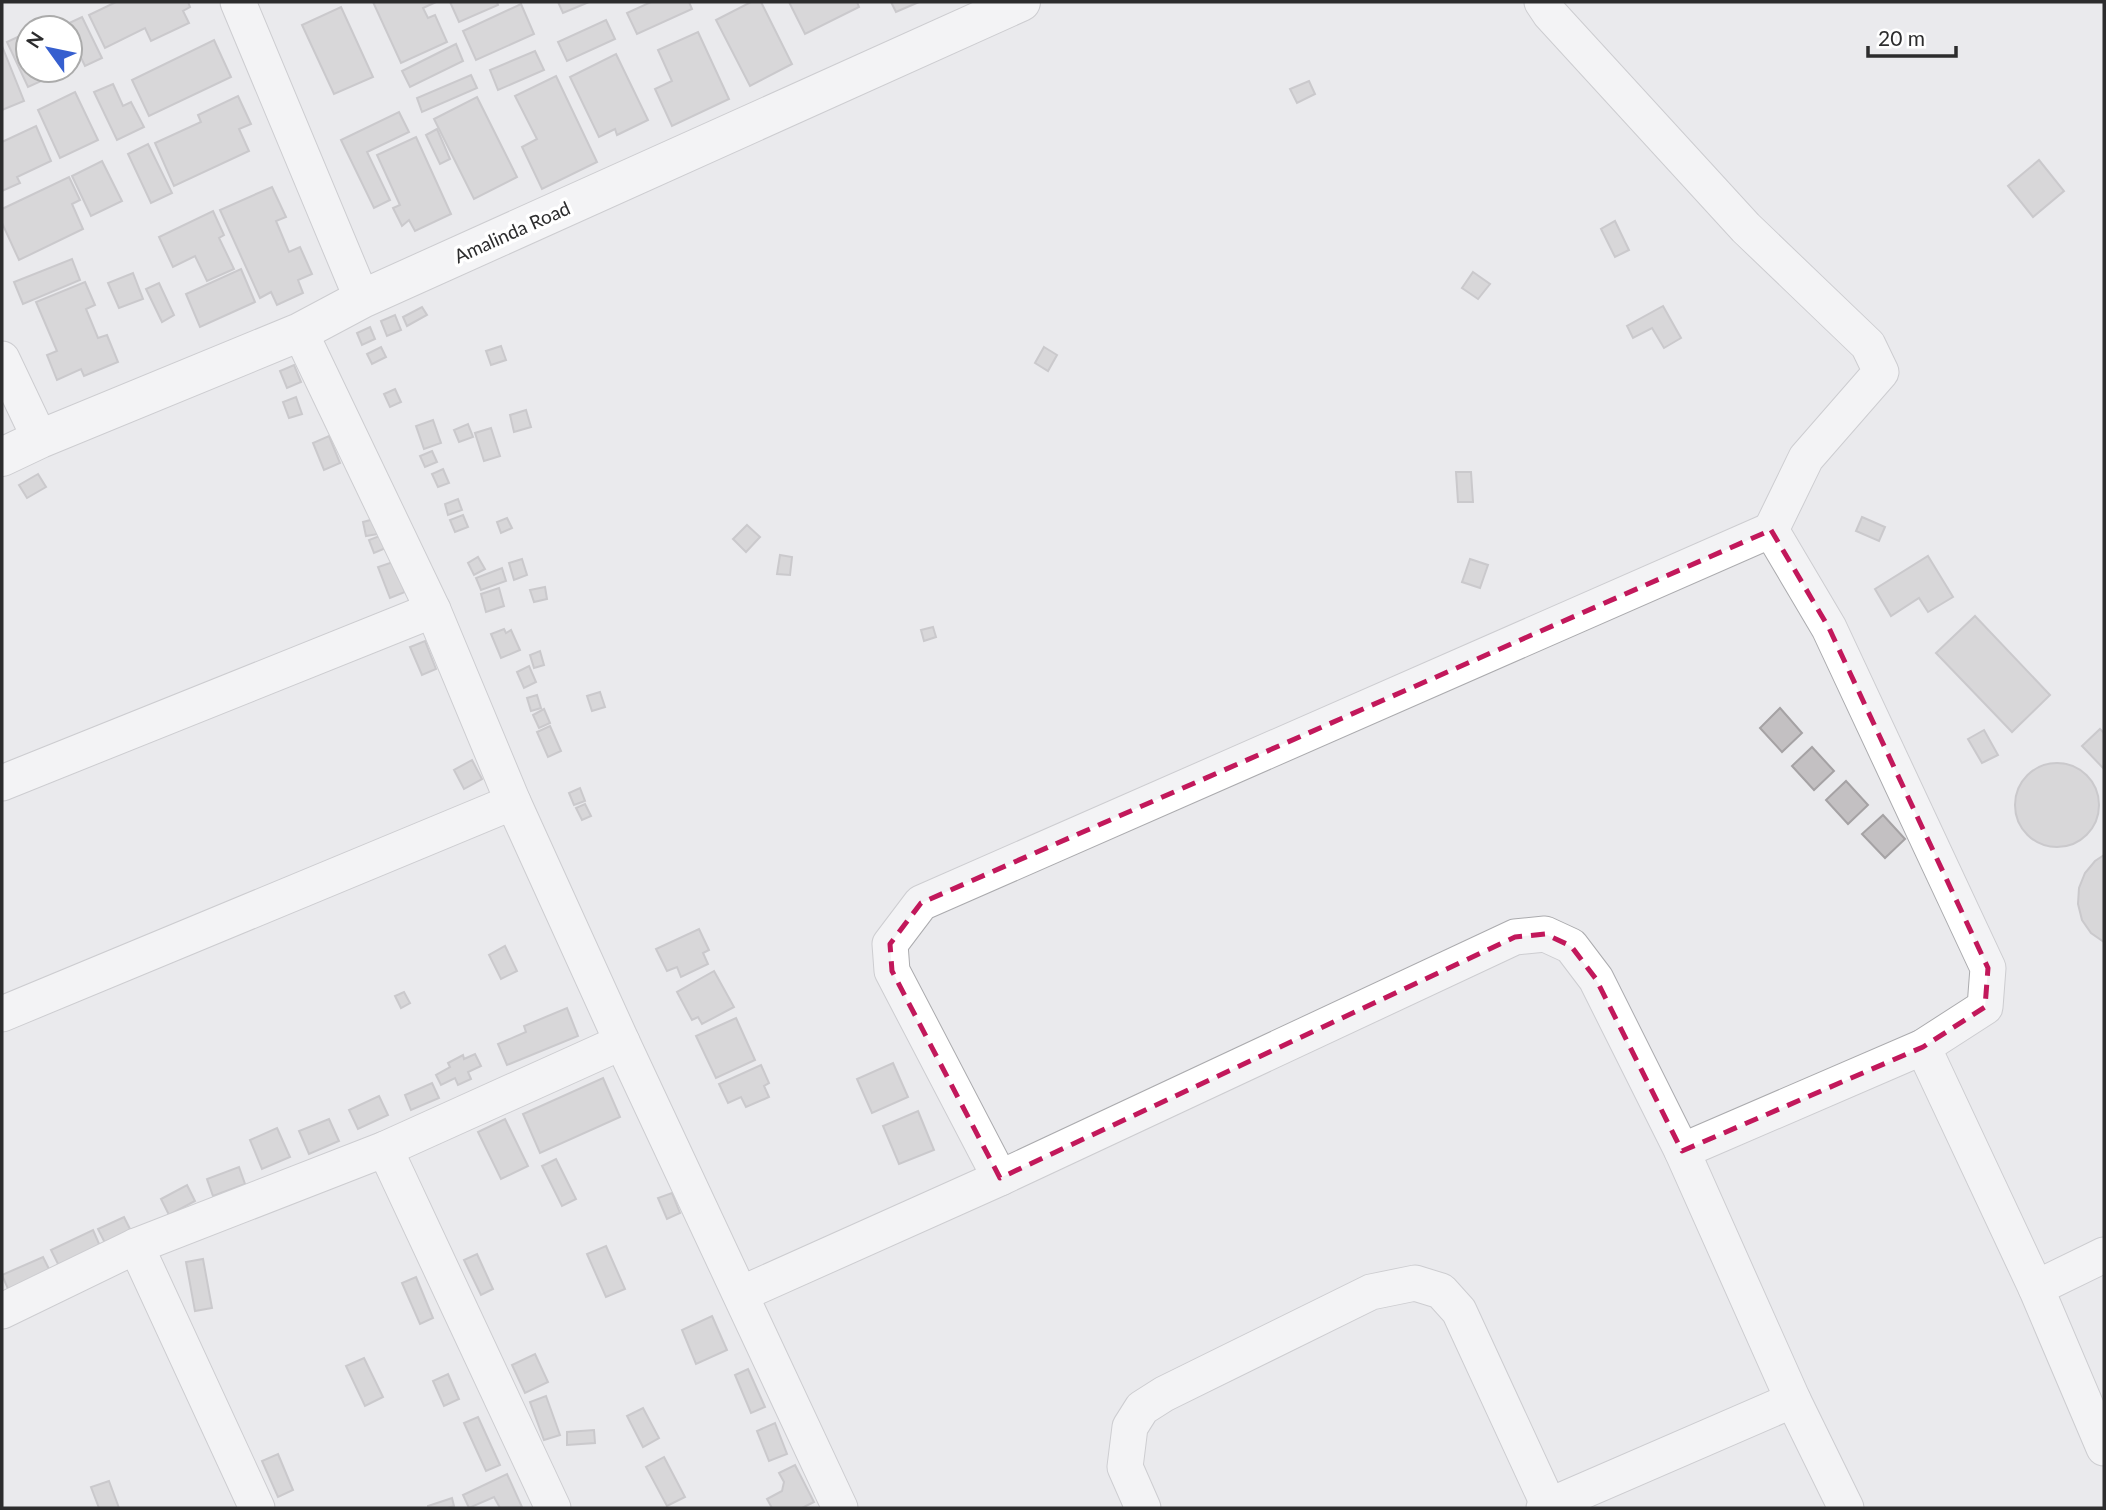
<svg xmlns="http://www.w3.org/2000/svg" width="2106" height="1510" font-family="Lato,sans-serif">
	<rect width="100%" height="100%" fill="#eaeaed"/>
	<!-- building -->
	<g fill="#c3c0c2" stroke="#a5a2a4" stroke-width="2">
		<path d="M 116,2 L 188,2 L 190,7 L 183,11 L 189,23 L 151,41 L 145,28 L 105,48 L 89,15 Z"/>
		<path d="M 373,2 L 436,2 L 423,8 L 428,18 L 435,15 L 447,42 L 401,63 Z"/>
		<path d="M 450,2 L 497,2 L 498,5 L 459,22 Z"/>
		<path d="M 558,2 L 589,2 L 563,13 Z"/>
		<path d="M 651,2 L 689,2 L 692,9 L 637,34 L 627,13 Z"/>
		<path d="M 751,2 L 761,2 L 792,64 L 750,86 L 716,20 Z"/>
		<path d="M 789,2 L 857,2 L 859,7 L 805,34 Z"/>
		<path d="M 891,2 L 919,2 L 896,12 Z"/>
		<path d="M 521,4 L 534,34 L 476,60 L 463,31 Z"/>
		<path d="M 341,7 L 373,77 L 334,94 L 302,25 Z"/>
		<path d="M 82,17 L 102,58 L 85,66 L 70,35 L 70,28 L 67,28 L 65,25 Z"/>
		<path d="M 606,20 L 615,39 L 567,61 L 558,42 Z"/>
		<path d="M 28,32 L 28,70 L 58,70 L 59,73 L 28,87 L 7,42 Z"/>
		<path d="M 698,32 L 729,99 L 672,126 L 655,89 L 672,81 L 658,50 Z"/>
		<path d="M 214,40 L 231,77 L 149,116 L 132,80 Z"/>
		<path d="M 456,44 L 463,61 L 410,87 L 402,71 Z"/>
		<path d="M 2,46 L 24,101 L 2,110 Z"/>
		<path d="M 535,51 L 544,70 L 498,90 L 490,70 Z"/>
		<path d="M 616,54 L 648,120 L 617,135 L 615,129 L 599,137 L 570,77 Z"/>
		<path d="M 471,75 L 477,88 L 422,112 L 417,98 Z"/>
		<path d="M 556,76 L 597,162 L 542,189 L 522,147 L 537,139 L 515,96 Z"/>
		<path d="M 1309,81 L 1315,94 L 1297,103 L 1290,89 Z"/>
		<path d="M 113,84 L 123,106 L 131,102 L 144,127 L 117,140 L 94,92 Z"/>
		<path d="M 75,92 L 98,140 L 60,158 L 38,110 Z"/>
		<path d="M 238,96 L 251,124 L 239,129 L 249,151 L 174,186 L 155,143 L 201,122 L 198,115 Z"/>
		<path d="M 477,97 L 517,177 L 474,199 L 434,119 Z"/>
		<path d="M 399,112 L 409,132 L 367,152 L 390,200 L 374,208 L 341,140 Z"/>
		<path d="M 36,126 L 51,161 L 17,177 L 20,183 L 2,191 L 2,142 Z"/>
		<path d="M 437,129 L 450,159 L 440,164 L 426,135 Z"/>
		<path d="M 416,137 L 451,214 L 415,231 L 409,220 L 402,226 L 393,208 L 400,205 L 377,155 Z"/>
		<path d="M 148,144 L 172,193 L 151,203 L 128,154 Z"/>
		<path d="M 2039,160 L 2064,191 L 2033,217 L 2008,186 Z"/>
		<path d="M 102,161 L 122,201 L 91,216 L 72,176 Z"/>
		<path d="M 69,177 L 80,200 L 72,204 L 83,229 L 19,260 L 2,223 L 2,209 Z"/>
		<path d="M 272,187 L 286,217 L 276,221 L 289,252 L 300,247 L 312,274 L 298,280 L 303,293 L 277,305 L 271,292 L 260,298 L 220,210 Z"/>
		<path d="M 213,211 L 224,235 L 219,238 L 234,269 L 207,281 L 195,256 L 173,267 L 159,237 Z"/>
		<path d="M 1615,221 L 1629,250 L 1615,257 L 1601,229 Z"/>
		<path d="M 72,259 L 80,280 L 23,304 L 14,282 Z"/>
		<path d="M 241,269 L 255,302 L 200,327 L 186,294 Z"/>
		<path d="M 1473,272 L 1490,284 L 1478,299 L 1462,288 Z"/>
		<path d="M 133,273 L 143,299 L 119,308 L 108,283 Z"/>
		<path d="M 85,282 L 95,305 L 86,309 L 98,338 L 107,335 L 118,362 L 84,376 L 81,369 L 57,380 L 47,355 L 57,351 L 36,302 Z"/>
		<path d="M 159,283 L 174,315 L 162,322 L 146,289 Z"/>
		<path d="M 1663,306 L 1681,338 L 1664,348 L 1652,328 L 1633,338 L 1627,326 Z"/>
		<path d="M 422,307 L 427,315 L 407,326 L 403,317 Z"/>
		<path d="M 395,315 L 401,330 L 387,336 L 381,321 Z"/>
		<path d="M 370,327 L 375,339 L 362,345 L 357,333 Z"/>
		<path d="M 501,346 L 506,360 L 491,365 L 486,351 Z"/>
		<path d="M 381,347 L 386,357 L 372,364 L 367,354 Z"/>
		<path d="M 1044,347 L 1057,355 L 1048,371 L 1035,363 Z"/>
		<path d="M 294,365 L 301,382 L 287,388 L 280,371 Z"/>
		<path d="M 395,389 L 401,402 L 390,407 L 384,394 Z"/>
		<path d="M 296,397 L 302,414 L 289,418 L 283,402 Z"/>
		<path d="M 526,410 L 531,427 L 514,432 L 510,415 Z"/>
		<path d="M 433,420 L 441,443 L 424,449 L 416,426 Z"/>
		<path d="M 468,424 L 473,437 L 459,442 L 454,430 Z"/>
		<path d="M 491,428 L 500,456 L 484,461 L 475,433 Z"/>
		<path d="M 329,436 L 340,463 L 324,470 L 313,443 Z"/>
		<path d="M 432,451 L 437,462 L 425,467 L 420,456 Z"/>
		<path d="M 443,469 L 449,483 L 438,487 L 432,474 Z"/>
		<path d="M 1456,472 L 1471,472 L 1473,502 L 1458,502 Z"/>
		<path d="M 38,474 L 46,487 L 27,498 L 19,485 Z"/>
		<path d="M 458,499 L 462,510 L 448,515 L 445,504 Z"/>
		<path d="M 463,515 L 468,527 L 455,532 L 450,520 Z"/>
		<path d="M 1862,517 L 1885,527 L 1879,541 L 1856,531 Z"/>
		<path d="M 507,518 L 512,528 L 501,533 L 497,522 Z"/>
		<path d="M 374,519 L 378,534 L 366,536 L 363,522 Z"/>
		<path d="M 747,525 L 760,537 L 746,552 L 733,539 Z"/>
		<path d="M 382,535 L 386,548 L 374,553 L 369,540 Z"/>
		<path d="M 780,555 L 792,557 L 790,575 L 777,574 Z"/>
		<path d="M 1928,556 L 1953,597 L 1928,612 L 1919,598 L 1891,616 L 1875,589 Z"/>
		<path d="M 478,557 L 485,569 L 474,575 L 468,563 Z"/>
		<path d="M 522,559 L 527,575 L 514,580 L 509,563 Z"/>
		<path d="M 1470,559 L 1488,565 L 1480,588 L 1462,582 Z"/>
		<path d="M 393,562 L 405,592 L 390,598 L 378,567 Z"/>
		<path d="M 502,568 L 506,581 L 481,590 L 476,578 Z"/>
		<path d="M 545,587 L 547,599 L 534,602 L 530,590 Z"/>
		<path d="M 499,588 L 504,606 L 486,612 L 481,594 Z"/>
		<path d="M 1975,616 L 2050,695 L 2012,732 L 1936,653 Z"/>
		<path d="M 933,627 L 936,637 L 924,641 L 921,630 Z"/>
		<path d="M 504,629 L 506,633 L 511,630 L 520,650 L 501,658 L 491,634 Z"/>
		<path d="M 425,641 L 436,669 L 422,675 L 410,647 Z"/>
		<path d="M 540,651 L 544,665 L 534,668 L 530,655 Z"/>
		<path d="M 529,666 L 536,682 L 524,688 L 517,672 Z"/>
		<path d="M 600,692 L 605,707 L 592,711 L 587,696 Z"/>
		<path d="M 537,695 L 541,708 L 531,711 L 527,698 Z"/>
		<path d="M 1780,708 L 1802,733 L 1782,752 L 1760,728 Z"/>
		<path d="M 544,709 L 550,723 L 539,728 L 533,715 Z"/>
		<path d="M 550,726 L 561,751 L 548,757 L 537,732 Z"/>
		<path d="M 2100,729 L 2104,733 L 2104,769 L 2082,746 Z"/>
		<path d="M 1984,730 L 1998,755 L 1982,763 L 1968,739 Z"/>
		<path d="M 1812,747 L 1834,771 L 1814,790 L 1792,766 Z"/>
		<path d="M 472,760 L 482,779 L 464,789 L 454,770 Z"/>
		<circle cx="2057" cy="805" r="42"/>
		<path d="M 1846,781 L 1868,805 L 1848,824 L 1826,800 Z"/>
		<path d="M 580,788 L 585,801 L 574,805 L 569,793 Z"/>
		<path d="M 585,804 L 591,816 L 582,820 L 576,808 Z"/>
		<path d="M 1883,815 L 1905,839 L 1885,858 L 1862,834 Z"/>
		<path d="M 2104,855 L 2104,942 L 2091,933 L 2082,920 L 2078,904 L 2079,888 L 2085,873 L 2095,861 Z"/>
		<path d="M 699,929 L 709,950 L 703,953 L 708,964 L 681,977 L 677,967 L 667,971 L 656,949 Z"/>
		<path d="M 505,946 L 517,971 L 501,979 L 489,955 Z"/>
		<path d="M 714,971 L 734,1007 L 702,1024 L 698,1017 L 692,1020 L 677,992 Z"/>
		<path d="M 404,992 L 410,1003 L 401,1008 L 395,996 Z"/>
		<path d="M 567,1008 L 578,1036 L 507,1065 L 498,1044 L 526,1032 L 524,1026 Z"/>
		<path d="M 736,1018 L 755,1060 L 716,1078 L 696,1036 Z"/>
		<path d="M 475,1054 L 481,1066 L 468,1072 L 471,1079 L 458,1085 L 455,1078 L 441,1085 L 436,1075 L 450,1067 L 448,1063 L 463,1055 L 464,1059 Z"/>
		<path d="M 893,1063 L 908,1097 L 872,1113 L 857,1079 Z"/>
		<path d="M 761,1065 L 769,1083 L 764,1086 L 769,1097 L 746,1107 L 741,1097 L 728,1103 L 719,1084 Z"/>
		<path d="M 603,1078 L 620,1117 L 540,1153 L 523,1114 Z"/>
		<path d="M 432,1083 L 439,1098 L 411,1110 L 405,1095 Z"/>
		<path d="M 379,1096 L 388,1115 L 358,1129 L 349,1110 Z"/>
		<path d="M 918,1111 L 934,1150 L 899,1164 L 883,1126 Z"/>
		<path d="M 329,1119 L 339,1141 L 309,1154 L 299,1131 Z"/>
		<path d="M 505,1119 L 528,1166 L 501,1179 L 478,1132 Z"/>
		<path d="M 277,1128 L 290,1157 L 262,1169 L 250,1140 Z"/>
		<path d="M 556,1159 L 576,1199 L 562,1206 L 542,1166 Z"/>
		<path d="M 239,1167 L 245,1184 L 213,1196 L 207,1179 Z"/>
		<path d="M 187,1185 L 195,1201 L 169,1215 L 161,1199 Z"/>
		<path d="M 672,1193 L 680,1213 L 667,1219 L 658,1198 Z"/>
		<path d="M 124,1217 L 132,1233 L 106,1245 L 98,1229 Z"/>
		<path d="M 93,1230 L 100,1246 L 59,1266 L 51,1250 Z"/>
		<path d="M 606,1246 L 625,1289 L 606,1297 L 587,1254 Z"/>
		<path d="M 477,1254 L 493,1289 L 481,1295 L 464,1260 Z"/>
		<path d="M 43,1257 L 50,1271 L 8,1289 L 2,1275 Z"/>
		<path d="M 203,1259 L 212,1308 L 195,1311 L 186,1262 Z"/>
		<path d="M 416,1277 L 433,1318 L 420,1324 L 402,1283 Z"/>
		<path d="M 712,1316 L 727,1350 L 696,1364 L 682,1330 Z"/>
		<path d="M 535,1354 L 548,1382 L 525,1393 L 512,1365 Z"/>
		<path d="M 364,1358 L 383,1397 L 365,1406 L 346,1366 Z"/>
		<path d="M 748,1369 L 765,1407 L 751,1413 L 735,1375 Z"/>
		<path d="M 448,1374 L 459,1399 L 444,1406 L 433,1381 Z"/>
		<path d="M 546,1396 L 560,1435 L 544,1440 L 530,1402 Z"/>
		<path d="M 643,1408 L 659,1438 L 643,1447 L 627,1416 Z"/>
		<path d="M 478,1417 L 500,1465 L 486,1471 L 464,1423 Z"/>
		<path d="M 775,1423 L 787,1454 L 769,1461 L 757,1431 Z"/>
		<path d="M 594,1430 L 595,1443 L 567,1445 L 567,1432 Z"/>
		<path d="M 278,1454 L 293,1490 L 278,1497 L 262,1461 Z"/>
		<path d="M 664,1457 L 685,1497 L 667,1506 L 646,1467 Z"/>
		<path d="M 795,1465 L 814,1502 L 802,1508 L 772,1508 L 767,1499 L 782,1491 L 784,1482 L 779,1473 Z"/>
		<path d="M 507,1474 L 522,1507 L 500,1508 L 494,1497 L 469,1508 L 463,1495 Z"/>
		<path d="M 109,1481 L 119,1508 L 99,1508 L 91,1487 Z"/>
		<path d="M 452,1498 L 454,1506 L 448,1508 L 428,1508 L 428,1506 Z"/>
	</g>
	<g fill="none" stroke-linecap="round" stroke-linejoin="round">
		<defs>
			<g id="minor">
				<path d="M 238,2 L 362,299"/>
				<path d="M 1542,2 L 1550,14 L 1746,228 L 1868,345 L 1881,372 L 1806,458 L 1771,530 L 1829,628 L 1988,968 L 1985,1007 L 1923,1047 L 1682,1151"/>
				<path d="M 300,332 L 433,610 L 513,802 L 622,1042 L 840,1508"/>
				<path d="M 2,359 L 40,439"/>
				<path d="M 2,783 L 433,610"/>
				<path d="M 2,1014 L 513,802"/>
				<path d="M 1923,1047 L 2036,1288 L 2104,1448"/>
				<path d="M 385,1149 L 553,1508"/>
				<path d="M 1000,1178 L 892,971 L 890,944 L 921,903 L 1771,530"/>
				<path d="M 136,1246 L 257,1508"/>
				<path d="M 2036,1288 L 2104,1255"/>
				<path d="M 741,1294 L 1000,1178 L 1515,937 L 1545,934 L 1571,946 L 1596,979 L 1682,1151 L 1793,1400 L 1846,1508"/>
				<path d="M 2,1311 L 136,1246 L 385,1149 L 622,1042"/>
				<path d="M 1143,1508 L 1125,1467 L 1130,1427 L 1142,1408 L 1164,1394 L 1371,1292 L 1415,1283 L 1441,1291 L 1459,1311 L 1549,1506"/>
				<path d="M 1544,1508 L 1793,1400"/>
			</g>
			<path id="tertiary" d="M 2,457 L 40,439 L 300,332 L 362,299 L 1021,2"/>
		</defs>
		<!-- minor casing -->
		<use href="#minor" stroke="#ababae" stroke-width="37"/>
		<!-- tertiary casing -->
		<use href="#tertiary" stroke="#ababae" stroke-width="40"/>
		<!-- minor -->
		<use href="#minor" stroke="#fff" stroke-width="35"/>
		<!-- tertiary -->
		<use href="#tertiary" stroke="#fff" stroke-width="38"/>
	</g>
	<!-- marked area -->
	<path d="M0 0H2106V1510H0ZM 1771,530 L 1829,628 L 1988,968 L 1985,1007 L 1923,1047 L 1682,1151 L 1596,979 L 1571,946 L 1545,934 L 1515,937 L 1000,1178 L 892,971 L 890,944 L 921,903 Z" fill="#eaeaed" fill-opacity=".55" fill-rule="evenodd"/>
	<path fill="none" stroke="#c2185b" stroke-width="5" stroke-dasharray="14 9" stroke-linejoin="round" d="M 1771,530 L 1829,628 L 1988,968 L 1985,1007 L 1923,1047 L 1682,1151 L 1596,979 L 1571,946 L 1545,934 L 1515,937 L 1000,1178 L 892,971 L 890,944 L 921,903 Z"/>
	<g text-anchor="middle" stroke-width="7" stroke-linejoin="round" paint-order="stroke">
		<!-- street labels -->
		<g font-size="19" fill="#2c2c2d" stroke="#fff">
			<text transform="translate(512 232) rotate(-24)" y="7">Amalinda Road</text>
		</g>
	</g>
	<!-- border -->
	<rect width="2106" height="1510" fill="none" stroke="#2c2c2d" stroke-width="7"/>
	<!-- north arrow -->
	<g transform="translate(49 49) rotate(303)"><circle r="33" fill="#ffffff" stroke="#ababab" stroke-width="2"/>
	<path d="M0-5L12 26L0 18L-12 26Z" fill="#365fcf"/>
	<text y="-10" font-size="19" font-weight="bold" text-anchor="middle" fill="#2c2c2d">N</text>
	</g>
	<!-- scale -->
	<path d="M1868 46v10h88v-10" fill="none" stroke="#2c2c2d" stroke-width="3.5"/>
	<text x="1878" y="46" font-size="21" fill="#2c2c2d" stroke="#ffffff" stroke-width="5" paint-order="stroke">20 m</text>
</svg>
